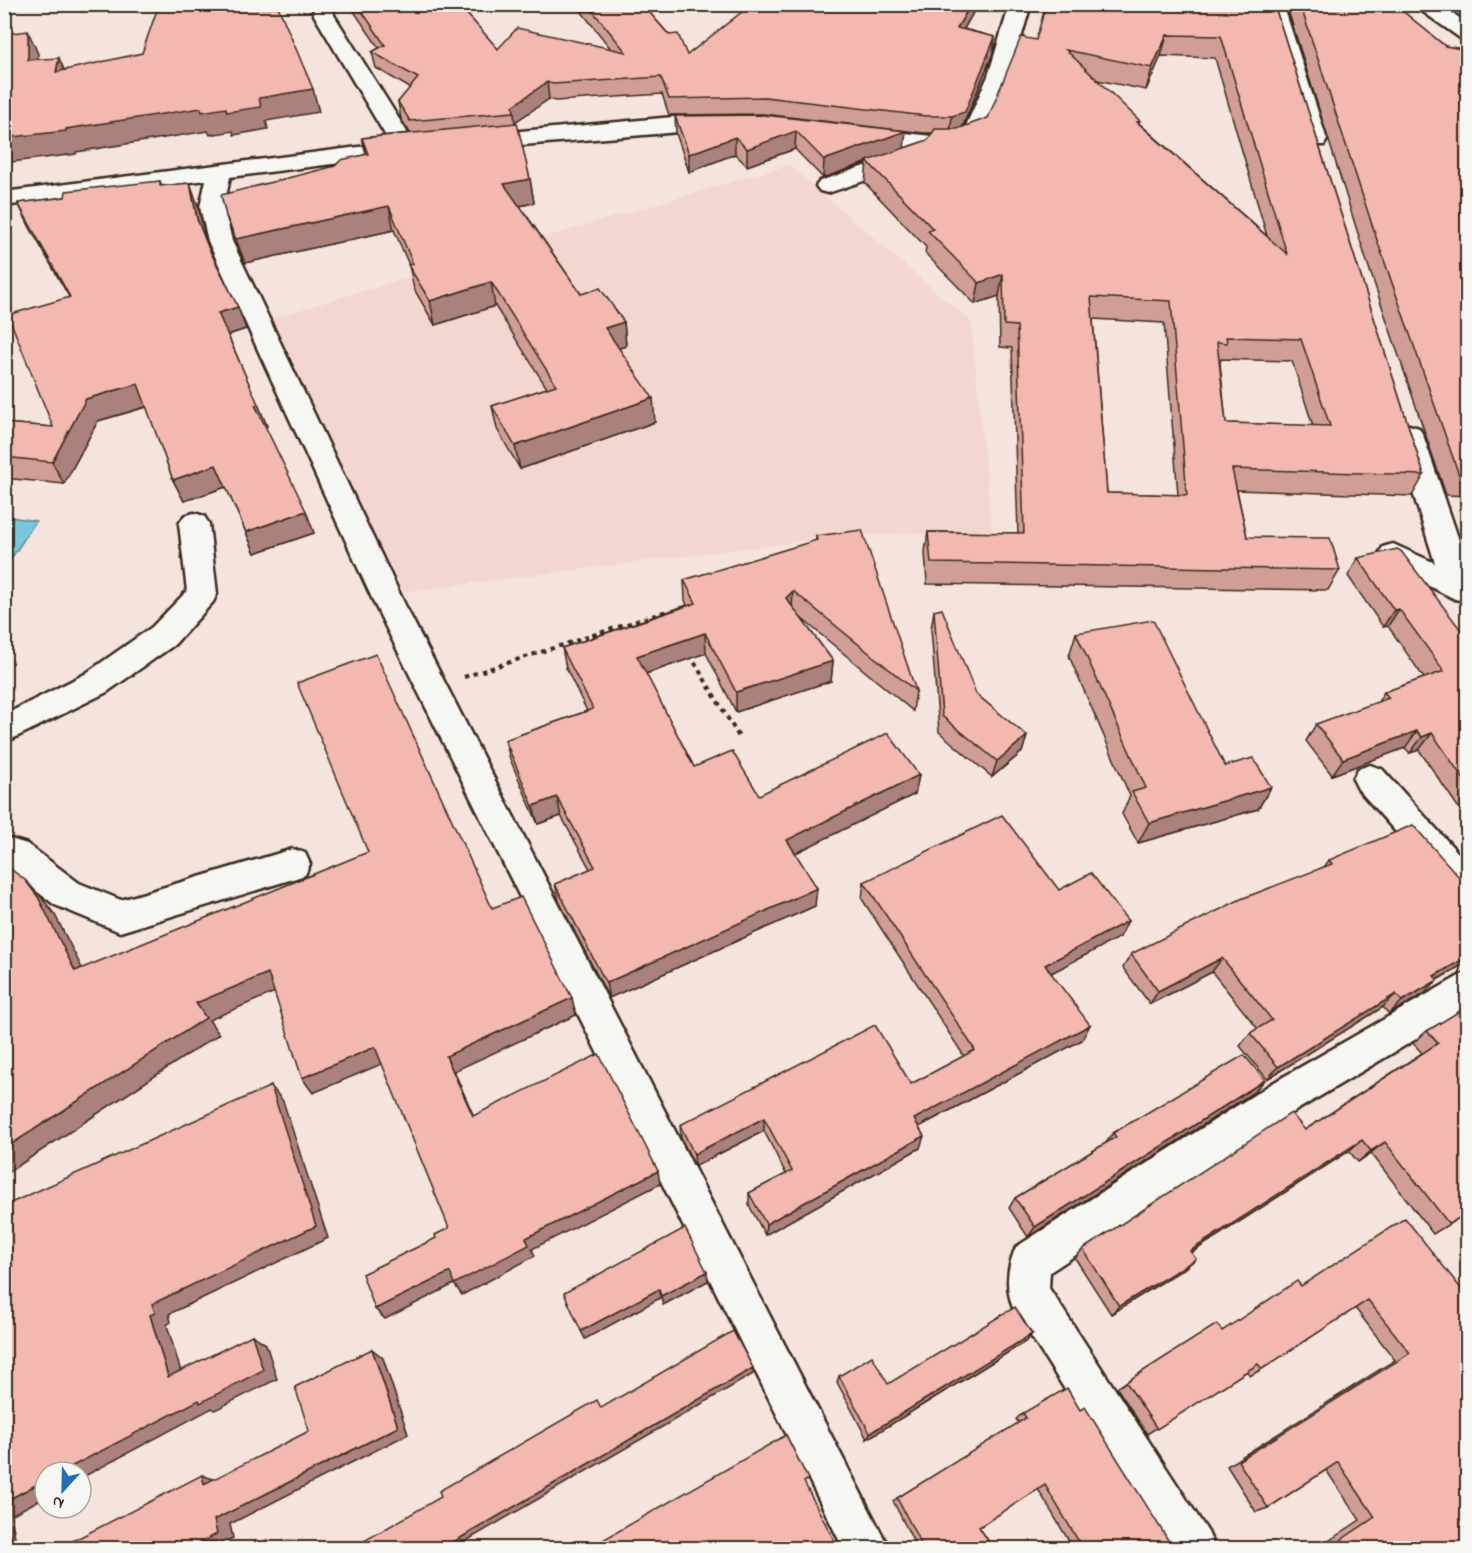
<svg xmlns="http://www.w3.org/2000/svg" width="1472" height="1553" font-family="'Indie Flower',sans-serif">
	<rect width="100%" height="100%" fill="#f5e3de"/>
	<filter id="ink" filterUnits="userSpaceOnUse"><feTurbulence type="fractalNoise" baseFrequency=".0167" numOctaves="2"/><feDisplacementMap in="SourceGraphic" scale="12" xChannelSelector="R" yChannelSelector="G"/><feConvolveMatrix kernelMatrix="1 2 1 2 8 2 1 2 1" color-interpolation-filters="sRGB"/></filter>
	<g filter="url(#ink)">
		<!-- built -->
		<path fill="#f4d6d0" d="M 789,165 L 971,322 L 992,531 L 843,536 L 400,592 L 272,318 Z"/>
		<!-- water -->
		<path fill="#7ac6da" stroke="#61888f" stroke-width="1.5" d="M 5,516 L 36,521 L 5,568 L 4,516 Z"/>
		<g fill="none" stroke-linecap="round" stroke-linejoin="round">
			<defs>
				<g id="minor">
					<path d="M 313,4 L 333,4 L 334,15 L 412,140 L 420,142 L 424,147 L 420,152 L 412,154 L 230,177 L 224,207 L 232,241 L 406,607 L 889,1548 L 843,1548 L 376,607 L 208,241 L 200,207 L 206,180 L 4,206 L 4,192 L 390,143 L 314,15 Z"/>
					<path d="M 1010,4 L 1031,4 L 1010,76 L 982,139 C 940,153 896,150 853,140 L 850,135 L 853,130 L 861,128 L 932,136 L 964,130 L 988,76 Z"/>
					<path d="M 1262,4 L 1283,4 L 1327,140 L 1324,145 L 1308,145 L 1305,140 Z"/>
					<path d="M 1412,4 L 1437,4 L 1468,23 L 1468,39 L 1460,38 Z"/>
					<path d="M 684,116 L 728,118 L 731,123 L 728,128 L 475,149 L 467,147 L 464,142 L 467,137 L 475,135 Z"/>
					<path d="M 909,151 L 917,153 L 921,158 L 917,163 L 828,193 L 820,191 L 816,186 L 820,181 Z"/>
					<path d="M 1409,425 L 1419,428 L 1423,435 L 1465,558 L 1468,602 L 1455,599 L 1383,563 L 1378,555 L 1383,547 L 1393,544 L 1435,563 L 1395,435 L 1399,428 Z"/>
					<path d="M 194,513 L 204,516 L 209,524 L 217,594 L 213,602 L 174,645 L 107,692 L 4,743 L 4,715 L 85,674 L 152,627 L 187,591 L 179,524 L 184,516 Z"/>
					<path d="M 1370,765 L 1382,769 L 1468,864 L 1468,904 L 1456,900 L 1358,789 L 1353,779 L 1358,769 Z"/>
					<path d="M 4,837 L 27,844 L 79,883 L 121,900 L 293,849 L 305,853 L 310,864 L 305,875 L 293,879 L 120,932 L 55,905 L 4,867 Z"/>
					<path d="M 1468,971 L 1468,1008 L 1297,1110 L 1050,1272 L 1049,1288 L 1208,1532 L 1215,1548 L 1166,1548 L 1013,1308 C 1005,1287 1007,1267 1016,1247 L 1271,1084 Z"/>
				</g>
			</defs>
			<!-- minor casing -->
			<use href="#minor" stroke="#3b2a1e" stroke-width="5"/>
			<!-- path -->
			<g stroke="#3b2a1e" stroke-width="4" stroke-dasharray="4.5 4.5" stroke-linecap="butt">
				<path d="M 690,655 L 739,737"/>
				<path d="M 464,677 L 664,612 L 666,615"/>
			</g>
			<!-- minor -->
			<use href="#minor" fill="#f6f6f2" fill-rule="evenodd"/>
		</g>
		<!-- wall -->
		<g fill="#d19e97" stroke="#3b2a1e" stroke-width="1.5" fill-rule="evenodd">
			<path d="M 351,4 L 458,4 L 498,49 L 611,49 L 581,11 L 580,4 L 642,4 L 687,55 L 978,4 L 964,29 L 995,37 L 993,53 L 963,127 L 988,118 L 1036,40 L 1274,4 L 1424,475 L 1412,496 L 1237,490 L 1247,537 L 1340,570 L 1328,590 L 927,584 L 925,552 L 928,532 L 1018,533 L 1012,348 L 1000,347 L 999,296 L 975,304 L 925,253 L 926,247 L 865,183 L 867,162 L 823,178 L 795,149 L 747,166 L 735,154 L 689,172 L 676,133 L 675,116 L 764,115 L 904,148 L 928,140 L 933,133 L 924,133 L 764,114 L 669,115 L 662,94 L 555,101 L 549,99 L 515,122 L 530,179 L 534,203 L 520,206 L 581,294 L 624,322 L 626,346 L 619,348 L 655,422 L 520,469 L 497,429 L 492,406 L 547,388 L 495,306 L 435,325 L 414,289 L 409,265 L 394,230 L 245,263 L 234,240 L 226,216 L 335,166 L 366,154 L 362,138 L 410,133 L 401,119 L 398,102 L 410,88 L 376,68 L 372,52 L 379,48 L 353,10 ZM 1161,56 L 1215,58 L 1267,236 L 1140,124 L 1097,80 L 1146,90 ZM 1093,319 L 1164,323 L 1178,495 L 1107,493 ZM 1221,359 L 1292,361 L 1313,426 L 1226,423 L 1220,363 Z"/>
			<path d="M 1286,4 L 1394,4 L 1445,46 L 1467,50 L 1467,496 L 1446,495 L 1366,259 Z"/>
			<path d="M 160,181 L 162,186 L 190,183 L 198,206 L 206,240 L 246,329 L 228,335 L 267,426 L 265,427 L 314,533 L 255,553 L 226,487 L 184,501 L 173,480 L 147,407 L 98,421 L 64,484 L 4,478 L 4,423 L 53,427 L 69,297 L 29,226 L 18,203 L 65,197 Z"/>
			<path d="M 816,536 L 916,691 L 913,711 L 801,618 L 833,661 L 831,681 L 736,712 L 706,653 L 646,674 L 694,767 L 759,795 L 919,775 L 915,794 L 795,853 L 815,906 L 609,998 L 559,901 L 555,884 L 590,869 L 561,816 L 538,824 L 510,759 L 505,740 L 587,711 L 566,668 L 562,648 L 687,605 L 685,600 L 684,580 L 816,541 Z"/>
			<path d="M 1358,558 L 1467,638 L 1467,820 L 1419,750 L 1410,753 L 1405,748 L 1332,775 L 1306,741 L 1316,724 L 1378,702 L 1384,692 L 1424,678 L 1388,626 L 1383,627 L 1348,576 Z"/>
			<path d="M 934,611 L 976,694 L 1027,736 L 1022,752 L 992,777 L 939,732 L 931,629 Z"/>
			<path d="M 1076,633 L 1225,766 L 1271,787 L 1258,809 L 1138,843 L 1122,814 L 1130,796 L 1069,656 Z"/>
			<path d="M 1329,860 L 1467,886 L 1467,962 L 1437,980 L 1424,994 L 1389,1014 L 1383,1007 L 1267,1079 L 1240,1046 L 1250,1033 L 1258,1029 L 1212,972 L 1150,1004 L 1123,968 L 1131,954 L 1324,867 Z"/>
			<path d="M 864,882 L 1059,890 L 1120,937 L 1051,973 L 1082,1040 L 919,1127 L 920,1148 L 765,1235 L 749,1205 L 749,1193 L 786,1174 L 764,1131 L 695,1166 L 681,1138 L 680,1125 L 911,1084 L 964,1056 L 862,899 Z"/>
			<path d="M 1467,1014 L 1467,1213 L 1433,1234 L 1371,1153 L 1358,1162 L 1349,1151 L 1191,1253 L 1185,1268 L 1111,1314 L 1075,1258 L 1083,1249 L 1305,1130 L 1422,1053 L 1413,1043 L 1427,1031 Z"/>
			<path d="M 1254,1092 L 1028,1237 L 1009,1208 L 1015,1198 L 1106,1143 L 1113,1133 Z"/>
			<path d="M 1301,1286 L 1467,1295 L 1467,1548 L 1318,1548 L 1360,1520 L 1326,1470 L 1268,1508 L 1256,1512 L 1227,1466 L 1395,1360 L 1355,1308 L 1262,1369 L 1250,1376 L 1247,1371 L 1147,1434 L 1117,1388 L 1126,1382 L 1222,1331 Z"/>
			<path d="M 1032,1334 L 1025,1342 L 867,1439 L 837,1382 L 839,1376 L 888,1384 Z"/>
			<path d="M 1080,1410 L 1173,1548 L 1073,1548 L 1038,1489 L 979,1527 L 993,1548 L 917,1548 L 893,1501 L 897,1498 L 1019,1423 L 1016,1419 L 1023,1413 Z"/>
		</g>
		<!-- shaded-wall -->
		<g fill="#aa817b" stroke="#3b2a1e" stroke-width="1.5">
			<path d="M 971,4 L 978,4 L 955,44 L 957,28 Z"/>
			<path d="M 28,31 L 38,54 L 38,83 L 28,60 Z"/>
			<path d="M 1167,35 L 1161,56 L 1146,90 L 1152,68 Z"/>
			<path d="M 995,37 L 993,53 L 962,128 L 950,133 L 952,116 Z"/>
			<path d="M 59,58 L 69,81 L 56,72 Z"/>
			<path d="M 547,82 L 549,99 L 515,122 L 513,106 Z"/>
			<path d="M 313,89 L 319,112 L 266,121 L 268,129 L 234,135 L 233,131 L 210,135 L 208,131 L 76,152 L 76,154 L 4,163 L 4,138 Z"/>
			<path d="M 796,131 L 795,149 L 747,166 L 747,149 Z"/>
			<path d="M 906,131 L 904,149 L 823,178 L 824,160 Z"/>
			<path d="M 735,137 L 735,154 L 689,172 L 689,154 Z"/>
			<path d="M 530,179 L 534,203 L 508,208 L 504,184 Z"/>
			<path d="M 190,183 L 198,206 L 206,242 L 197,219 Z"/>
			<path d="M 389,206 L 394,230 L 245,263 L 236,239 Z"/>
			<path d="M 1003,274 L 999,296 L 975,304 L 979,283 Z"/>
			<path d="M 491,282 L 495,306 L 435,325 L 430,301 Z"/>
			<path d="M 238,307 L 246,329 L 227,335 L 218,313 Z"/>
			<path d="M 624,322 L 626,346 L 607,352 L 605,328 Z"/>
			<path d="M 138,384 L 149,406 L 98,421 L 64,484 L 52,462 L 86,399 Z"/>
			<path d="M 653,398 L 655,422 L 520,469 L 515,446 Z"/>
			<path d="M 258,404 L 267,426 L 264,427 L 255,405 Z"/>
			<path d="M 216,465 L 226,487 L 184,501 L 173,480 Z"/>
			<path d="M 306,511 L 314,533 L 255,553 L 246,532 Z"/>
			<path d="M 793,591 L 792,611 L 786,598 Z"/>
			<path d="M 1399,609 L 1388,626 L 1383,627 L 1394,610 Z"/>
			<path d="M 705,633 L 706,653 L 639,676 L 637,656 Z"/>
			<path d="M 833,661 L 831,681 L 736,712 L 736,692 Z"/>
			<path d="M 1417,731 L 1405,748 L 1332,775 L 1343,759 Z"/>
			<path d="M 1432,733 L 1419,750 L 1410,753 L 1422,737 Z"/>
			<path d="M 1027,736 L 1022,752 L 992,777 L 997,761 Z"/>
			<path d="M 919,775 L 915,794 L 786,858 L 787,840 Z"/>
			<path d="M 1271,787 L 1258,809 L 1138,843 L 1149,823 Z"/>
			<path d="M 557,797 L 561,816 L 538,824 L 533,806 Z"/>
			<path d="M 25,880 L 42,898 L 55,915 L 92,988 L 75,971 Z"/>
			<path d="M 817,888 L 815,906 L 609,998 L 606,983 Z"/>
			<path d="M 1128,921 L 1120,937 L 1038,980 L 1045,965 Z"/>
			<path d="M 1467,957 L 1467,962 L 1420,990 L 1434,976 Z"/>
			<path d="M 1222,958 L 1212,972 L 1150,1004 L 1158,991 Z"/>
			<path d="M 268,973 L 280,990 L 209,1020 L 219,1034 L 4,1175 L 4,1149 L 196,1003 Z"/>
			<path d="M 1438,980 L 1424,994 L 1389,1014 L 1402,1001 Z"/>
			<path d="M 1396,994 L 1383,1007 L 1267,1079 L 1278,1067 Z"/>
			<path d="M 572,998 L 576,1015 L 454,1071 L 480,1130 L 446,1056 Z"/>
			<path d="M 1090,1025 L 1082,1040 L 909,1132 L 914,1119 Z"/>
			<path d="M 375,1047 L 384,1063 L 313,1093 L 302,1078 Z"/>
			<path d="M 1265,1080 L 1254,1092 L 1028,1237 L 1035,1227 Z"/>
			<path d="M 271,1086 L 283,1101 L 328,1238 L 169,1314 L 171,1322 L 167,1325 L 185,1385 L 168,1377 L 150,1315 L 152,1304 Z"/>
			<path d="M 764,1118 L 764,1131 L 695,1166 L 694,1154 Z"/>
			<path d="M 924,1136 L 920,1148 L 765,1235 L 766,1224 Z"/>
			<path d="M 1362,1140 L 1349,1151 L 1180,1260 L 1190,1251 Z"/>
			<path d="M 1385,1142 L 1371,1153 L 1358,1162 L 1371,1151 Z"/>
			<path d="M 658,1171 L 660,1184 L 532,1249 L 535,1256 L 462,1295 L 454,1284 L 456,1283 L 385,1319 L 375,1309 L 450,1272 L 526,1238 Z"/>
			<path d="M 1196,1259 L 1185,1268 L 1111,1314 L 1119,1306 Z"/>
			<path d="M 707,1272 L 708,1281 L 663,1305 L 661,1296 Z"/>
			<path d="M 659,1289 L 660,1298 L 585,1339 L 581,1331 Z"/>
			<path d="M 1032,1334 L 1025,1342 L 867,1439 L 870,1433 Z"/>
			<path d="M 252,1335 L 266,1344 L 277,1379 L 215,1410 L 212,1408 L 81,1478 L 81,1472 L 61,1472 Z"/>
			<path d="M 372,1349 L 383,1358 L 408,1434 L 230,1524 L 233,1538 L 212,1548 L 189,1548 L 214,1520 L 398,1427 Z"/>
			<path d="M 753,1368 L 753,1374 L 454,1548 L 443,1548 Z"/>
			<path d="M 202,1475 L 218,1481 L 204,1484 Z"/>
			<path d="M 45,1480 L 45,1497 L 11,1515 L 17,1548 L 4,1548 L 4,1502 Z"/>
		</g>
		<!-- building -->
		<g fill="#f3b8b0" stroke="#3b2a1e" stroke-width="1.5" fill-rule="evenodd">
			<path d="M 159,4 L 277,4 L 313,89 L 259,98 L 261,107 L 227,112 L 226,108 L 202,112 L 201,108 L 66,129 L 66,131 L 4,138 L 4,34 L 28,31 L 28,60 L 59,58 L 56,72 L 142,53 Z"/>
			<path d="M 357,4 L 458,4 L 498,49 L 517,28 L 626,52 L 587,4 L 642,4 L 669,35 L 678,34 L 687,55 L 752,4 L 971,4 L 957,28 L 995,37 L 965,112 L 952,116 L 926,116 L 765,97 L 669,99 L 661,77 L 553,84 L 547,82 L 513,106 L 514,112 L 410,121 L 398,102 L 418,78 L 372,52 L 385,45 Z"/>
			<path d="M 1046,4 L 1274,4 L 1424,475 L 1232,469 L 1247,537 L 1330,538 L 1340,570 L 931,563 L 928,532 L 1024,533 L 1017,326 L 1004,325 L 1003,274 L 979,283 L 928,231 L 933,229 L 867,161 L 928,140 L 935,129 L 957,129 L 988,118 L 1021,37 L 1036,40 ZM 1167,35 L 1221,36 L 1287,254 L 1137,122 L 1140,121 L 1066,50 L 1152,68 ZM 1091,297 L 1171,301 L 1187,495 L 1107,493 ZM 1226,337 L 1301,339 L 1330,426 L 1226,423 L 1217,342 L 1227,343 Z"/>
			<path d="M 1300,4 L 1394,4 L 1445,46 L 1467,50 L 1467,475 L 1459,475 L 1376,237 Z"/>
			<path d="M 764,115 L 906,131 L 824,160 L 796,131 L 747,149 L 735,137 L 689,154 L 675,116 Z"/>
			<path d="M 517,123 L 530,179 L 504,184 L 581,294 L 600,288 L 624,322 L 605,328 L 653,398 L 515,446 L 492,406 L 556,385 L 491,282 L 430,301 L 408,265 L 413,264 L 389,206 L 236,239 L 226,216 L 221,195 L 335,166 L 341,160 L 368,154 L 362,138 Z"/>
			<path d="M 160,181 L 160,186 L 190,183 L 197,219 L 208,247 L 238,307 L 218,313 L 258,404 L 255,405 L 306,511 L 246,532 L 216,465 L 173,480 L 138,384 L 86,399 L 52,462 L 4,457 L 4,423 L 53,427 L 8,315 L 70,297 L 18,203 L 65,197 L 66,191 Z"/>
			<path d="M 862,530 L 916,691 L 793,591 L 786,598 L 833,661 L 736,692 L 705,633 L 637,656 L 694,767 L 732,751 L 759,795 L 888,733 L 919,775 L 787,840 L 817,888 L 606,983 L 555,884 L 595,867 L 557,797 L 533,806 L 505,740 L 593,709 L 562,648 L 696,603 L 684,580 L 817,540 L 816,536 Z"/>
			<path d="M 1397,549 L 1401,551 L 1467,638 L 1467,784 L 1432,733 L 1422,737 L 1417,731 L 1343,759 L 1316,724 L 1389,698 L 1384,692 L 1444,671 L 1399,609 L 1394,610 L 1358,558 Z"/>
			<path d="M 942,609 L 976,694 L 1027,736 L 997,761 L 942,716 L 934,611 Z"/>
			<path d="M 1153,620 L 1225,766 L 1253,758 L 1271,787 L 1149,823 L 1132,792 L 1146,788 L 1076,633 Z"/>
			<path d="M 376,654 L 492,908 L 521,897 L 572,998 L 446,1056 L 473,1116 L 599,1054 L 658,1171 L 526,1238 L 529,1245 L 454,1284 L 450,1272 L 375,1309 L 362,1274 L 436,1238 L 435,1235 L 449,1228 L 375,1047 L 302,1078 L 268,973 L 196,1003 L 206,1018 L 4,1149 L 4,864 L 25,880 L 38,897 L 75,971 L 368,852 L 297,683 Z"/>
			<path d="M 1002,815 L 1059,890 L 1091,873 L 1128,921 L 1045,965 L 1090,1025 L 914,1119 L 924,1136 L 766,1224 L 749,1193 L 792,1171 L 764,1118 L 694,1154 L 680,1125 L 875,1025 L 911,1084 L 975,1050 L 864,882 Z"/>
			<path d="M 1413,825 L 1467,886 L 1467,957 L 1434,976 L 1438,980 L 1402,1001 L 1396,994 L 1278,1067 L 1250,1033 L 1272,1020 L 1222,958 L 1158,991 L 1131,954 L 1241,899 L 1332,864 L 1329,860 Z"/>
			<path d="M 1463,1009 L 1467,1014 L 1467,1084 L 1465,1085 L 1467,1088 L 1467,1213 L 1449,1224 L 1385,1142 L 1371,1151 L 1362,1140 L 1190,1251 L 1196,1259 L 1119,1306 L 1083,1249 L 1291,1113 L 1305,1130 L 1438,1043 L 1427,1031 Z"/>
			<path d="M 1244,1055 L 1265,1080 L 1035,1227 L 1015,1198 L 1116,1137 L 1113,1133 Z"/>
			<path d="M 271,1086 L 316,1226 L 152,1304 L 155,1313 L 150,1315 L 168,1377 L 252,1335 L 263,1370 L 200,1403 L 199,1400 L 61,1472 L 45,1472 L 45,1480 L 4,1502 L 4,1330 L 7,1328 L 4,1315 L 4,1206 Z"/>
			<path d="M 1405,1218 L 1467,1296 L 1467,1548 L 1334,1548 L 1332,1546 L 1375,1517 L 1338,1462 L 1268,1508 L 1238,1461 L 1410,1353 L 1368,1300 L 1262,1369 L 1258,1364 L 1157,1429 L 1126,1382 L 1217,1324 L 1222,1331 L 1297,1281 L 1301,1286 Z"/>
			<path d="M 685,1228 L 707,1272 L 661,1296 L 659,1289 L 581,1331 L 564,1293 Z"/>
			<path d="M 1015,1307 L 1032,1334 L 870,1433 L 839,1376 L 872,1356 L 888,1384 Z"/>
			<path d="M 733,1331 L 753,1368 L 443,1548 L 352,1548 L 441,1497 L 439,1491 L 597,1400 L 601,1408 Z"/>
			<path d="M 372,1349 L 398,1427 L 214,1520 L 217,1534 L 189,1548 L 59,1548 L 202,1475 L 204,1484 L 309,1431 L 295,1387 Z"/>
			<path d="M 1067,1388 L 1080,1410 L 1085,1407 L 1173,1548 L 1080,1548 L 1082,1547 L 1045,1485 L 979,1527 L 993,1548 L 923,1548 L 897,1498 L 1026,1418 L 1023,1413 Z"/>
			<path d="M 786,1435 L 808,1479 L 804,1482 L 838,1548 L 589,1548 Z"/>
		</g>
	</g>
	<!-- margin -->
	<rect width="1472" height="1553" fill="none" stroke="#f6f6f2" stroke-width="24"/>
	<rect x="12" y="12" width="1448" height="1529" fill="none" stroke="#3b2a1e" stroke-width="2" filter="url(#ink)"/>
	<!-- north arrow -->
	<g transform="translate(63 1490) rotate(202)"><circle r="28" fill="#f6f6f2" stroke="#aba49d" stroke-width="1.5"/>
	<path d="M0-4.5L10 22L0 15L-10 22Z" fill="#1f6fb2"/>
	<text y="-9" font-size="16" font-weight="bold" text-anchor="middle" fill="#3b2a1e">N</text>
	</g>
</svg>
